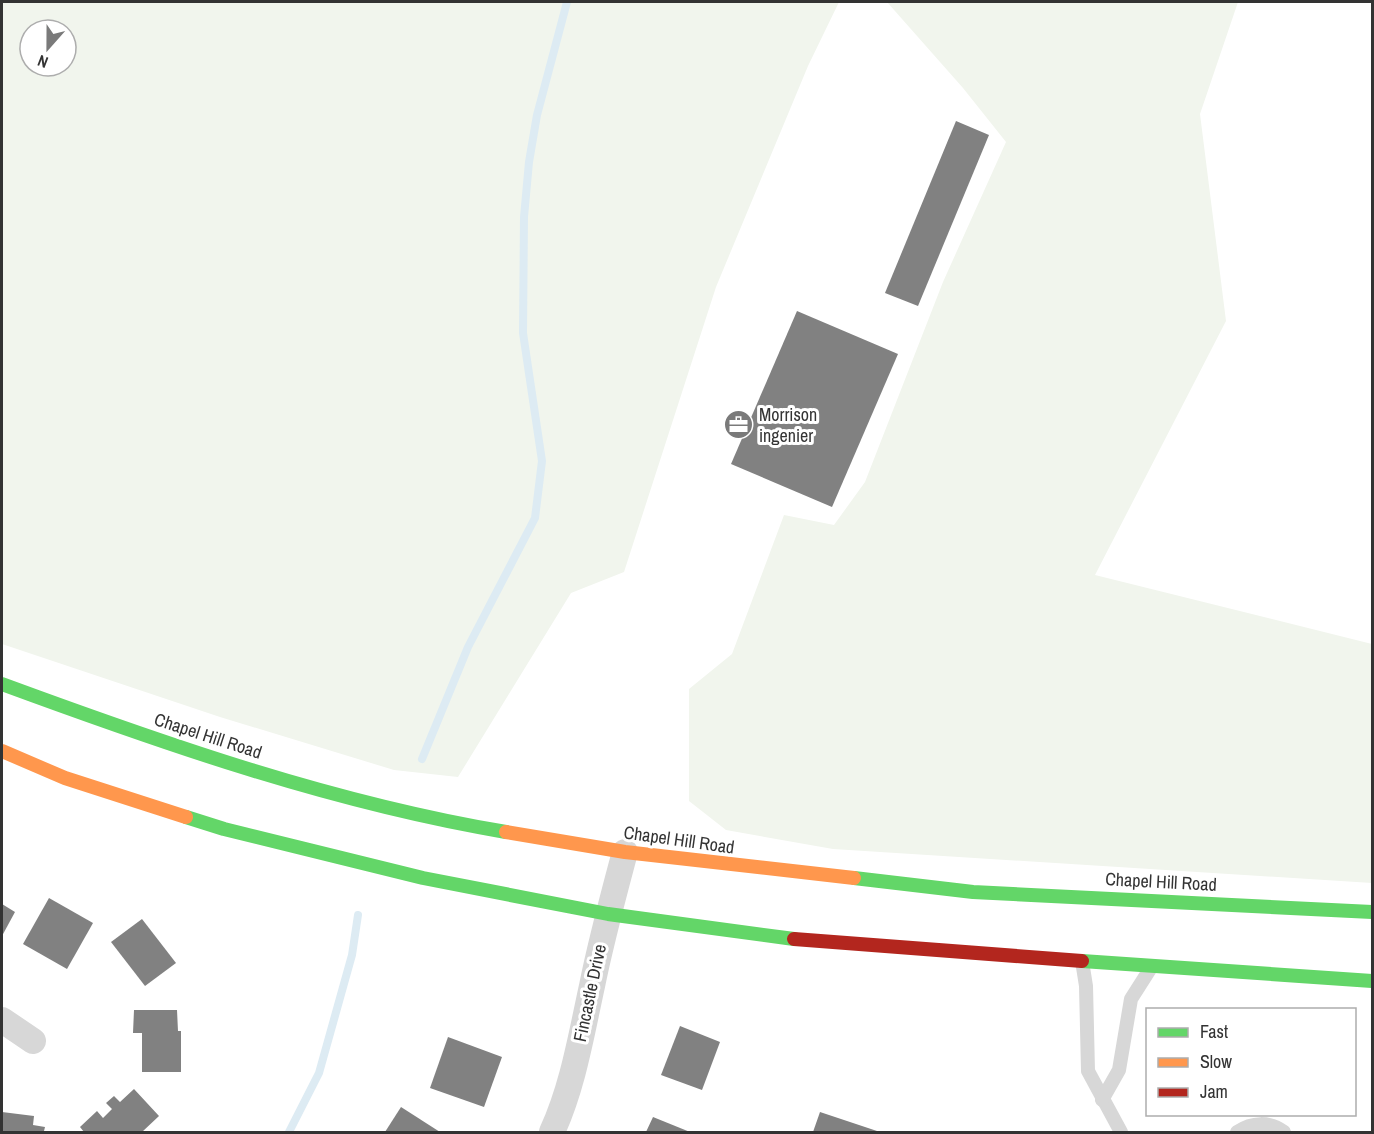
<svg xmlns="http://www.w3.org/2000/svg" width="1374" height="1134" font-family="'Archivo Narrow',sans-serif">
	<rect width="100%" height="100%" fill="#fff"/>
	<!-- green -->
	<g fill="#f1f5ed" fill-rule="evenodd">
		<path d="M 2,2 L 839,2 L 808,66 L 716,287 L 624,572 L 571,593 L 458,777 L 394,770 L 220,717 L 2,644 ZM 30,30 L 66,30 L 66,66 L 30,66 Z"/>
		<path d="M 887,2 L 1238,2 L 1200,114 L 1226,321 L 1095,575 L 1372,644 L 1372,883 L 833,849 L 726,830 L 689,801 L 689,689 L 732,654 L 784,515 L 834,525 L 865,482 L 943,282 L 1006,142 L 963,88 Z"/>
	</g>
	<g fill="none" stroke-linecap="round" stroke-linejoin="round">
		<!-- stream -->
		<g stroke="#ddebf3" stroke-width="8">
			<path d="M 422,759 L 468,647 L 535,518 L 542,461 L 523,333 L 524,217 L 529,162 L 537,115 L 567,2"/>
			<path d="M 289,1132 L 319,1073 L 352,955 L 358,915"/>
		</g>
	</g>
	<!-- building -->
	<g fill="#818181">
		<path d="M 956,121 L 989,135 L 918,306 L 885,293 Z"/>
		<path d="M 797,311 L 898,354 L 832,507 L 731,464 Z"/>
		<path d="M 49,898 L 93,923 L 67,969 L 23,944 Z"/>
		<path d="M 2,904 L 15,912 L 2,936 Z"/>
		<path d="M 142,919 L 176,963 L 145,986 L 111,942 Z"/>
		<path d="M 134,1010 L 177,1010 L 178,1031 L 181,1031 L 181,1072 L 142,1072 L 142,1033 L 133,1033 Z"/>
		<path d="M 680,1026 L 720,1042 L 702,1090 L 661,1075 Z"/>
		<path d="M 448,1037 L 502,1057 L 484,1107 L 430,1088 Z"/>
		<path d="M 134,1089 L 159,1116 L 142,1132 L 84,1132 L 80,1127 L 97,1111 L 103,1118 L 112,1109 L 106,1103 L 114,1096 L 120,1102 Z"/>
		<path d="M 401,1107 L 440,1132 L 385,1132 Z"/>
		<path d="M 2,1112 L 34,1116 L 33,1125 L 45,1127 L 44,1131 L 48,1132 L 2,1132 Z"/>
		<path d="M 820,1112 L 880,1132 L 813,1132 Z"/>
		<path d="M 653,1117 L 690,1132 L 646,1132 Z"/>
	</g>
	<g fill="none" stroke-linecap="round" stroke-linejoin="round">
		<!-- lane -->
		<g stroke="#d7d7d7" stroke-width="14">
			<path d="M 1082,961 L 1086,986 L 1088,1071 L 1121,1132"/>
			<path d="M 1102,1100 L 1119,1070 L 1131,999 L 1152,966"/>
			<path d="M 1237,1132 C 1252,1122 1269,1121 1284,1132"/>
		</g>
		<!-- street -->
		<g stroke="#d7d7d7" stroke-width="26">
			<path d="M 2,1020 L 33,1041"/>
			<path d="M 552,1132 C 573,1086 581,1036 592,986 C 601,941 613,897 625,852"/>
		</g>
		<!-- fast -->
		<g stroke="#63d668" stroke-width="14">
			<path d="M 2,684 C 165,744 333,803 506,832"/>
			<path d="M 186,817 L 224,829 L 423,878 L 608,914 L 794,939"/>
			<path d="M 854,878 L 973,892 L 1372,912"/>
			<path d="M 1082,961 L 1372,981"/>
		</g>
		<!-- slow -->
		<g stroke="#ff974d" stroke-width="14">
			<path d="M 2,751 L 65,778 L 186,817"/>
			<path d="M 506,832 L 625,852 L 854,878"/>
		</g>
		<!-- jam -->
		<path stroke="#b3261e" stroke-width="14" d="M 794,939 L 1082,961"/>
	</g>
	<!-- icons -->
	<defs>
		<symbol id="office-disc" viewBox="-11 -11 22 22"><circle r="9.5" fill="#7a7a7a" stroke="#fff"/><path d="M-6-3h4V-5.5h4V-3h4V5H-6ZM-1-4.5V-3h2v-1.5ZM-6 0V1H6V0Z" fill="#fff"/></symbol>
	</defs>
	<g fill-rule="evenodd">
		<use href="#office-disc" x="722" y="408" width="33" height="33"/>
	</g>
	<g text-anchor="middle" stroke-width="6" stroke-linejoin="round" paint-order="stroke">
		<!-- poi labels -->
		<g font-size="18" fill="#333" stroke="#fff" text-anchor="start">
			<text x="759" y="421">Morrison<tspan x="759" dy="21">ingenier</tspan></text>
		</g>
		<!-- street labels -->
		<g font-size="18" fill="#333" stroke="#fff">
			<text transform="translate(208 736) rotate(18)" y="6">Chapel Hill Road</text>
			<text transform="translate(679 840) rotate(8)" y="6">Chapel Hill Road</text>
			<text transform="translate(1161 882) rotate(3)" y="6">Chapel Hill Road</text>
			<text transform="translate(590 993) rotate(-78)" y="6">Fincastle Drive</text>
		</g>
	</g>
	<!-- border -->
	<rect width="1374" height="1134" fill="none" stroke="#333333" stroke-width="6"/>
	<!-- legend -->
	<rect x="1146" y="1008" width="210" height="108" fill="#ffffff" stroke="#adadad" stroke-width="1.5"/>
	<rect x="1158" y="1028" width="30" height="9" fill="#63d668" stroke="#adadad" stroke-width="1.5"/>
	<text x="1200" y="1038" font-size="18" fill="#333333">Fast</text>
	<rect x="1158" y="1058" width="30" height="9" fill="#ff974d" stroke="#adadad" stroke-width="1.5"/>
	<text x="1200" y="1068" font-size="18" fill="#333333">Slow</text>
	<rect x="1158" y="1088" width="30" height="9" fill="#b3261e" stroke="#adadad" stroke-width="1.5"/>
	<text x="1200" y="1098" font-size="18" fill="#333333">Jam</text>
	<!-- north arrow -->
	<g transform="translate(48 48) rotate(201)"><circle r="28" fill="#ffffff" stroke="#adadad" stroke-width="1.5"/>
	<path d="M0-4.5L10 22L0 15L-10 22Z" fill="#7a7a7a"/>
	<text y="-9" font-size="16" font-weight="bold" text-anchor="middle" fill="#333333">N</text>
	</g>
</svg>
